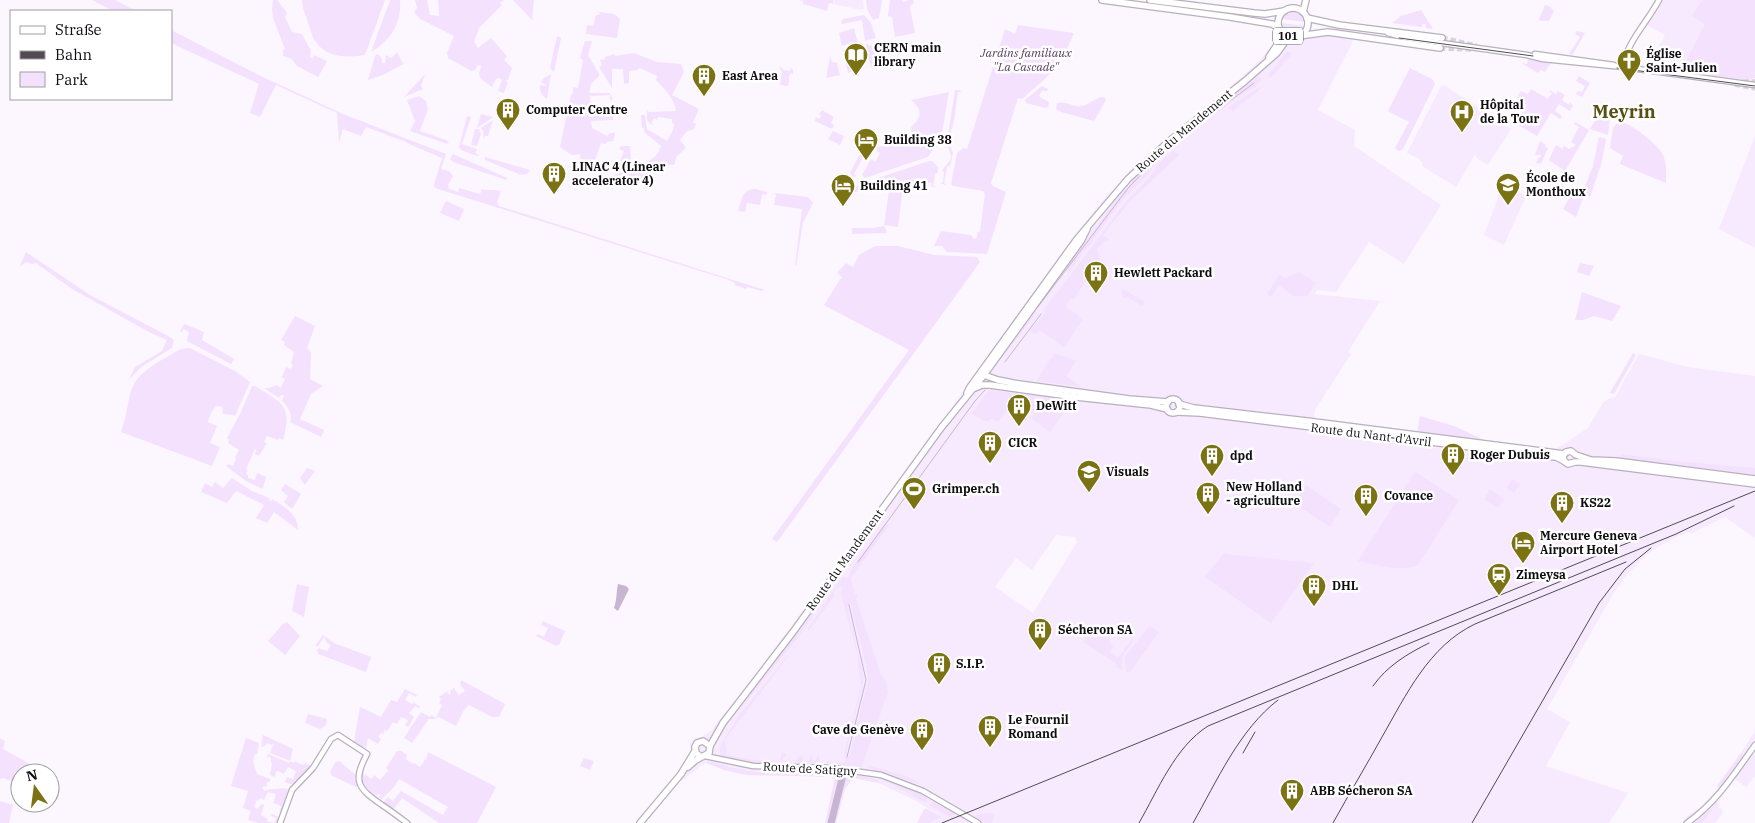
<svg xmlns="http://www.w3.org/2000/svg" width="1755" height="823" font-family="'IBM Plex Serif',serif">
	<rect width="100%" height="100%" fill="#fcf6ff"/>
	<!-- built -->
	<g fill="#f7eaff" fill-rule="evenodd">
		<path d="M 834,0 L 863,0 L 864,9 L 861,10 L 833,4 Z"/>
		<path d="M 1663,0 L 1702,0 L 1693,16 L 1705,24 L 1684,63 L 1679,60 L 1676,65 L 1670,61 L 1669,56 L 1657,49 L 1665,35 L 1647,25 Z"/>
		<path d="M 1320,34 L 1354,39 L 1318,110 L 1355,130 L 1354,146 L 1441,205 L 1404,264 L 1369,242 L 1336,292 L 1317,290 L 1315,294 L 1380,301 L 1348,352 L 1351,354 L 1315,410 L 1314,415 L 1316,418 L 1556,449 L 1588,428 L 1603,403 L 1608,399 L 1615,397 L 1639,354 L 1688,367 L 1755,376 L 1755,538 L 1725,517 L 1692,533 L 1687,532 L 1672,539 L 1647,554 L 1625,577 L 1615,591 L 1547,709 L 1570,722 L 1546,766 L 1628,793 L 1609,823 L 929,823 L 942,817 L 916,801 L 879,783 L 879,782 L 844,774 L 753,771 L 735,769 L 707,761 L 682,781 L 678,770 L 690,755 L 690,744 L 694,738 L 701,737 L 711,731 L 756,673 L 858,537 L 1048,274 L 1059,257 L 1098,206 L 1135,165 L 1241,78 L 1260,60 L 1273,44 ZM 989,390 L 1013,402 L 998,422 L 991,419 L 987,422 ZM 1056,535 L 1075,537 L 1077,542 L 1033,613 L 995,587 L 1016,558 L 1032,570 Z"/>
		<path d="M 1444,85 L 1511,129 L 1488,165 L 1478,159 L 1475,155 L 1456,187 L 1422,166 L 1423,163 L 1420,161 L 1421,160 L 1407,153 L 1440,88 Z"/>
		<path d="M 1755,136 L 1755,248 L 1719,229 Z"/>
		<path d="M 1504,182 L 1526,196 L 1504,245 L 1484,235 Z"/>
		<path d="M 1755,731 L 1755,776 L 1746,787 L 1727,773 L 1738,758 Z"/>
		<path d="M 1714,799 L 1720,804 L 1718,807 L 1722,809 L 1723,813 L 1715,823 L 1686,823 Z"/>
	</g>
	<!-- green -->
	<g fill="#f4e1fe" fill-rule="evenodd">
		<path d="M 92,0 L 115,0 L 136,11 L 113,11 Z"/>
		<path d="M 273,0 L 277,0 L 285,10 L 287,14 L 285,17 L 292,32 L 302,34 L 311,51 L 310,57 L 313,58 L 314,55 L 327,61 L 318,77 L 297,66 L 292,59 L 283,56 L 283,50 L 285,49 L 273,18 L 272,9 Z"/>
		<path d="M 302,0 L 385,0 L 365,55 C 347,58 326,58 315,41 C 311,35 311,29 308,23 C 306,15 302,8 302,0 Z"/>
		<path d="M 390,0 L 400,0 C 402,23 390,41 371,52 Z"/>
		<path d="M 415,0 L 427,0 L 430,15 L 439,16 L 440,27 L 438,0 L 504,0 L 500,3 L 502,5 L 479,28 L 474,42 L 478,48 L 491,38 L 507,56 L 504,60 L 512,68 L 508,80 L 504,81 L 508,82 L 504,93 L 498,91 L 502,80 L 499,78 L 496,79 L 492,87 L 481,79 L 479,74 L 481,66 L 478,65 L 475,70 L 471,71 L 448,58 L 447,53 L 454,36 L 420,19 L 414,12 L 417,8 Z"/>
		<path d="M 513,0 L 534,0 L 532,20 Z"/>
		<path d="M 798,0 L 833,0 L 833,4 L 829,3 L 827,11 L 803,4 L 803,1 Z"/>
		<path d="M 866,0 L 882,0 L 879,18 L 873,20 L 867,9 Z"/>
		<path d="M 890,0 L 902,0 L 904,2 L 908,0 L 913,0 L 914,2 L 910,7 L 915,33 L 895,37 L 892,17 L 888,16 Z"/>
		<path d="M 1702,0 L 1755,0 L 1755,78 L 1748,80 L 1681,72 L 1685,62 L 1705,24 L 1692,16 Z"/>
		<path d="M 1545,5 L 1549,6 L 1554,11 L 1549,21 L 1540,21 L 1539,19 Z"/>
		<path d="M 1421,10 L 1433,29 L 1426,28 L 1426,24 L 1422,24 L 1422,27 L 1392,23 L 1401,16 Z"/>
		<path d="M 1291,11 L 1301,14 L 1305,22 L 1282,19 L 1286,13 Z"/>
		<path d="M 600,12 L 614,14 L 620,19 L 617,38 L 586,34 L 587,25 L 593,26 L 596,15 L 599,15 Z"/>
		<path d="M 864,15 L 871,23 L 876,38 L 865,41 L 862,20 L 842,24 L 841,22 L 843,19 Z"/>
		<path d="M 1281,23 L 1305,26 L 1300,33 L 1291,35 L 1284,30 Z"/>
		<path d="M 1018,25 L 1074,33 L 1068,47 L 1054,65 L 1056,67 L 1045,79 L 1022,99 L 1018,98 L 991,183 L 993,186 L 1006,192 L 987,254 L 947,252 L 942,246 L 934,246 L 941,231 L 971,235 L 974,239 L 977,237 L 977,233 L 980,231 L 985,194 L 983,191 L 953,186 L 951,184 L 957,153 L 963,148 L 967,149 L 1005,29 L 1015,34 Z"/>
		<path d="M 854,28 L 858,44 L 853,45 L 852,42 L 842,46 L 839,33 Z"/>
		<path d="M 171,30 L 263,77 L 343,114 L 446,154 L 441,169 L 449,171 L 453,176 L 448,185 L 449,189 L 458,192 L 459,188 L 480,194 L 482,189 C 489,191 494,189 501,191 L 497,202 L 499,206 L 765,290 L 762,291 L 747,287 L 746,289 L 735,285 L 735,283 L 729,280 L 435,188 L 434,185 L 442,158 L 407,143 L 406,142 L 366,127 L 361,136 L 343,129 L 339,143 L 337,113 L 276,85 L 260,117 L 250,113 L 259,84 L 171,43 Z"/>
		<path d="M 1577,31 L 1585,33 L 1573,54 L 1571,55 L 1569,54 L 1580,37 L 1575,34 Z"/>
		<path d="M 557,36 L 561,38 L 554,72 L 550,68 Z"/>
		<path d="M 881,40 L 886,65 L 871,68 L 866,45 L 868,44 L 869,46 L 877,44 L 877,41 Z"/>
		<path d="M 585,41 L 592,41 L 588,55 L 600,75 L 591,84 L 589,93 L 609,93 L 613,98 L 610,101 L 610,95 L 590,96 L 592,112 L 613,111 L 613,120 L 591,121 L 592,128 L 607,136 L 610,133 L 615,133 L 613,141 L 607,142 L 606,144 L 601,143 L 592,169 L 580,165 L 581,163 L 580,154 L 572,155 L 560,147 L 571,95 L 573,93 L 573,87 L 578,88 L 583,60 L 580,58 Z"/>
		<path d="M 858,45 L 862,67 L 860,66 L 860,69 L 848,73 L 843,50 L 853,49 L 854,46 Z"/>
		<path d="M 1287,51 L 1292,54 L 1271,78 L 1267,76 Z"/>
		<path d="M 397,52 L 403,64 L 383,75 L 368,80 L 375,56 L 377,54 C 382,56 382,59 382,63 L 385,63 L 386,55 L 391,58 Z"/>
		<path d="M 634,53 L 657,62 L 681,64 L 684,72 L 672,95 L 699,109 L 693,122 L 696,124 L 694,129 L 687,131 L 680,140 L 686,148 L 677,156 L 674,165 C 668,163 664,167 662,172 L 658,171 L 654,173 L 651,172 L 648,177 L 645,176 L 643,180 L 639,179 L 637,185 L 614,177 L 624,151 L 619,149 L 621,146 L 630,146 L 631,160 L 638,165 C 648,163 659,156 661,146 L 644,132 L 644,128 L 642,128 L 641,115 L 645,115 L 647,129 L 667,141 L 673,130 L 674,124 L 672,123 L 672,119 L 658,117 L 657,120 L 654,118 L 651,123 L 654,125 L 650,124 L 647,120 L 647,110 L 648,112 L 676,111 C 675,99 664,88 656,80 L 657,76 L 640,68 L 638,70 L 629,71 L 629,83 L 624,84 L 623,69 L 612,69 L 612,88 L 599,67 L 602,65 L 600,60 L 605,59 L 605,57 L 614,54 L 615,56 Z"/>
		<path d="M 830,56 L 832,62 L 837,63 L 840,75 L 826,78 Z"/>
		<path d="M 1528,59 L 1551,63 L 1545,72 L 1541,70 L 1538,73 L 1521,63 L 1527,64 Z"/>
		<path d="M 780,66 L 783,70 L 790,71 L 791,68 L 793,70 L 793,74 L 790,73 L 788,86 L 780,85 L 782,71 L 780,69 Z"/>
		<path d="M 1410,68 L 1432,79 L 1435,84 L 1403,149 L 1399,151 L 1395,148 L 1409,122 L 1388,111 Z"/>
		<path d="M 425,74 L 421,86 L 423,89 L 404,97 Z"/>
		<path d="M 551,74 L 547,99 C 542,96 539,91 540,85 L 547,86 L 541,82 L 544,78 Z"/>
		<path d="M 1258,76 L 1261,78 L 1261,80 L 1255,87 L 1231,102 L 1211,117 L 1211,114 Z"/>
		<path d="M 1579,76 L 1590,83 L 1582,97 L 1576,94 L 1578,91 L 1582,92 L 1585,86 L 1576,81 Z"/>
		<path d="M 1042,86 L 1048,89 L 1047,91 L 1042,91 L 1039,96 L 1041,98 L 1048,101 L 1049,103 L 1048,107 L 1045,108 L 1026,103 L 1025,100 Z"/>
		<path d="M 1260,87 L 1259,90 L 1233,111 L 1227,108 Z"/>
		<path d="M 1531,89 L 1548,99 L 1552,93 L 1549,91 L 1550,90 L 1556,94 L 1558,91 L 1565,95 L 1562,100 L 1569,105 L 1570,102 L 1573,106 L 1570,111 L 1559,104 L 1555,111 L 1562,116 L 1560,119 L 1551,113 L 1537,136 L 1516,124 L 1527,105 L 1517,98 L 1521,91 L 1528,94 Z"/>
		<path d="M 955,90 L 960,90 L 961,92 L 958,92 L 954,121 L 948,143 L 947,141 Z"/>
		<path d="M 949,92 L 940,145 L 933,149 L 928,157 L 865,178 L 862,175 L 871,159 L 875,162 L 880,153 L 877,151 L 877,147 L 906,142 L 912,138 L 911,127 C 922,117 923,110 911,100 Z"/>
		<path d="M 419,96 L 426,101 L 428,109 L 420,131 L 446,140 L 449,142 L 447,144 L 410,131 L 415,121 L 407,100 Z"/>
		<path d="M 1101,97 L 1105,98 L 1106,100 L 1094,121 L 1061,112 L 1056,109 L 1057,103 C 1066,101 1069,105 1077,106 C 1086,108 1093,99 1101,97 Z"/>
		<path d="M 822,110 L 834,117 L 831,123 L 834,125 L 832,129 L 815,121 L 816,117 L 819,119 L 821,116 L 819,114 Z"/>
		<path d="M 1601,111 L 1610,118 L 1608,135 L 1590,129 Z"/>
		<path d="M 481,114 L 493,117 L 492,118 L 477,128 Z"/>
		<path d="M 467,116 L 471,117 L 462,144 L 477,149 L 475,153 L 479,155 L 477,156 L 461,150 L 459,147 Z"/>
		<path d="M 493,120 L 488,136 L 485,136 L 484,139 L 483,131 L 481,128 Z"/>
		<path d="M 1619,121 C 1630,123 1658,144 1663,155 C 1667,164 1666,174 1666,183 L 1620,164 L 1623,156 L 1610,148 L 1613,128 Z"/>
		<path d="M 1575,122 L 1589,130 L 1565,171 L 1549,160 L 1556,145 L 1561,148 L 1561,150 L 1564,146 L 1569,149 L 1576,145 L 1571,142 L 1579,127 L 1574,124 Z"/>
		<path d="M 1201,123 L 1156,162 L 1147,176 L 1125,197 L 1069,272 L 1065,270 L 1113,204 L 1131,183 L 1155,159 Z"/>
		<path d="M 475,129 L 479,129 L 481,134 L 477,146 L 471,145 Z"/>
		<path d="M 833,131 L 844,136 L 840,145 L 828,139 Z"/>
		<path d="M 1599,137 L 1606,139 L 1601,165 L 1590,197 L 1582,194 L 1593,166 Z"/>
		<path d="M 1540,141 L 1546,145 L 1545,147 L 1548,148 L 1541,164 L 1536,163 L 1539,157 L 1541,157 L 1541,155 L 1535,155 Z"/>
		<path d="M 946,143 L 948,143 L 948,147 L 950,146 L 953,153 L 950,166 L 947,167 L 944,184 L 947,183 L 945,185 L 940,183 L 943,182 L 944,171 L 942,172 C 944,165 951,163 951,156 C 951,151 947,148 946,143 Z"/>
		<path d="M 864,146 L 867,149 L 866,152 L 854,174 L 857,176 L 853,177 L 850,173 Z"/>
		<path d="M 1173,151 L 1179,155 L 1129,202 L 1103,235 L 1110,240 L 1105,241 L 1097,249 L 1100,259 L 1074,299 L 1071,298 L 1067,305 L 1067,308 L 1076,313 L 1082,320 L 1064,347 L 1039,330 L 1036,334 L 1030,331 L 1045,313 L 1043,311 L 1128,199 L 1149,178 L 1159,163 Z"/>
		<path d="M 453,154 L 507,178 L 506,180 L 453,162 L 450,159 Z"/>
		<path d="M 485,157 L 530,170 L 527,174 L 521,175 L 485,160 Z"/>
		<path d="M 929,161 L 932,161 L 938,167 L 938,172 L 935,174 L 933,186 L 935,186 L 935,187 L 931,187 L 932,183 L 924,182 L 923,185 L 919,184 L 920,181 L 923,180 L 918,178 L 912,179 L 917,180 L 917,184 L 912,183 L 912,181 L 904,180 L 904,183 L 881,179 L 880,182 L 877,181 L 878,178 Z"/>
		<path d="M 890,183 L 897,186 L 903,185 L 898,227 L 884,225 L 887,233 L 852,234 L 852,228 L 873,228 L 884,226 Z"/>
		<path d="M 861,185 L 863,189 L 853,193 L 851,195 L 845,195 L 844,190 Z"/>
		<path d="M 756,189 L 767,192 L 766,195 L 762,194 L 760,205 L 747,203 L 745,212 L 738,211 C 742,199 742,189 756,189 Z"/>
		<path d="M 774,193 L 808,197 L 813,203 L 803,223 L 796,266 L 795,265 L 802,209 L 774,205 L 776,195 Z"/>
		<path d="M 1574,194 L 1583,198 L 1576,217 L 1563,209 L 1571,195 Z"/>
		<path d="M 446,201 L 464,209 L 459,221 L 440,213 Z"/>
		<path d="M 875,246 L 898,246 L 934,255 L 977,257 L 980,262 L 777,542 L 772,539 L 909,350 L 824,305 L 841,278 L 843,278 L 837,273 L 846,263 L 853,267 L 859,255 Z"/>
		<path d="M 26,252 L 90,295 L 170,337 L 174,340 L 172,348 L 141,367 L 129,380 L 135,367 L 162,351 L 167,340 L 149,332 L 72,289 L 36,263 L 32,264 L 27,262 L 20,266 Z"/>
		<path d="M 1580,263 L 1594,266 L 1589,276 L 1577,272 Z"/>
		<path d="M 1299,272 L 1316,283 L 1307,296 L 1293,296 L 1279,285 L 1271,297 L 1267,294 L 1279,275 L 1285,278 Z"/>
		<path d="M 1121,288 L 1145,302 L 1142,306 L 1126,296 L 1126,299 L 1123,297 Z"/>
		<path d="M 1582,292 L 1621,306 L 1612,321 L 1594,316 L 1583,320 L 1575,320 Z"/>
		<path d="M 1034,310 L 1037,312 L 1001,359 L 999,358 Z"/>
		<path d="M 295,316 L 315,326 L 307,348 L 311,353 L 310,379 L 323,386 L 311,394 L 300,419 L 324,430 L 321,437 L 290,422 C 293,415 288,406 282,401 L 284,395 L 281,395 L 279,398 L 264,388 L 269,388 L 277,385 L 281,388 L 285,379 L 282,377 L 286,367 L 291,369 L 293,365 L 291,364 L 294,352 L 284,345 L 285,342 L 281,340 Z"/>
		<path d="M 182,323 L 204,332 L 202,340 L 234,359 L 231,364 L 187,341 L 189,332 L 184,329 L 181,333 L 180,332 L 184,324 Z"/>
		<path d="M 190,348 L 235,371 L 250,382 L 235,416 L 233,415 L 223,414 L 222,407 L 216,406 L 211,413 L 208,422 L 217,426 L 210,443 L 220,447 L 212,466 L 121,432 C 135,392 121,383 165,358 C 173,354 180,347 190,348 Z"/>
		<path d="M 1054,353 C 1062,357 1069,356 1076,361 L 1066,376 L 1082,387 L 1036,381 Z"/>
		<path d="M 1633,353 L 1636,355 L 1614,394 L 1610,393 Z"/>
		<path d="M 252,386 L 255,386 C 282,403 293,405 283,440 L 279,438 L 278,440 L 267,436 L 264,442 L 267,443 L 259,456 L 255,454 L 256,450 L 255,449 L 246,469 L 248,470 L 246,474 L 248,475 L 248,478 L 255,480 L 257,473 L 266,477 L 263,488 L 262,489 L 246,481 L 226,466 L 228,464 L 233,466 L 236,459 L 235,458 L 239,450 L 228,443 L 229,440 L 227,438 L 241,412 Z"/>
		<path d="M 989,390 L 1066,399 L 1068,402 L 1069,406 L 1050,432 L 1032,419 L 1034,413 L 1029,406 L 1014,402 L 998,422 L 991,419 L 987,422 L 971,414 Z"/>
		<path d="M 1420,416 L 1454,426 L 1486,441 L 1417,432 Z"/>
		<path d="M 1621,454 L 1674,461 L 1755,468 L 1755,475 L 1621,458 Z"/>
		<path d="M 307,468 L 315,471 L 305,485 L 300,478 Z"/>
		<path d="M 1415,472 L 1459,500 L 1418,565 C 1406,573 1372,564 1358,561 Z"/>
		<path d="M 232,478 L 252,491 L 269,498 L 271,502 L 272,499 C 285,507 298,514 298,530 L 274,512 L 267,523 L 256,518 L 264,505 L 236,491 L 227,503 L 201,492 L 205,483 L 212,487 L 215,482 L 223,488 Z"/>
		<path d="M 1512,479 L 1520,484 L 1514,493 L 1506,488 Z"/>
		<path d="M 285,484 L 301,494 L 292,509 L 284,502 L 288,496 L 281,490 Z"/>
		<path d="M 1306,485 L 1341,509 L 1330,527 L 1294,503 Z"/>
		<path d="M 1490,489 L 1504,499 L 1498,508 L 1484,499 Z"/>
		<path d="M 885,523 L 889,525 L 851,578 L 855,594 L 858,596 L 856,599 L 879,668 L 880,674 L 886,681 L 888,692 L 862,766 L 860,767 L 827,764 L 826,762 L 845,763 L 844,754 L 861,686 L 857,653 L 841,594 L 842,587 L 837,587 L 834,593 L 835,595 L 809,631 L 807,630 L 841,579 L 844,577 L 848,578 L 852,568 ZM 851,605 L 866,666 L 868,680 L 849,757 L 845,756 L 864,679 L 847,606 Z"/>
		<path d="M 1224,553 L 1227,554 L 1314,563 L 1271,623 L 1205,577 Z"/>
		<path d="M 297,584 L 309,587 L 304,617 L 292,611 Z"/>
		<path d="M 826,593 L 828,595 L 797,639 L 739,710 L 738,709 Z"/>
		<path d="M 543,621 L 565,631 L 559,645 L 556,646 L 536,636 L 538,634 L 544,637 L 548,628 L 541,625 Z"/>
		<path d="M 287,622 L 300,636 L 285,655 L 268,641 L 283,624 Z"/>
		<path d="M 1149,626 L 1159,632 L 1130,672 L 1126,672 L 1125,657 Z"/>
		<path d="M 1096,627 L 1110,636 L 1110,643 L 1114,646 L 1109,652 L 1118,658 L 1133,637 L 1133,641 L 1122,657 L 1122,671 L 1116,666 L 1117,664 L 1083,642 Z"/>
		<path d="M 323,635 L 334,643 L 371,657 L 366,672 L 318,654 L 317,650 L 319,648 L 327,651 L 331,645 L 327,643 L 324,637 L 318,646 L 315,646 Z"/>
		<path d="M 804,635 L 725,740 L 727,755 L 753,760 L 780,761 L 782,752 L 786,754 L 783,760 C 765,768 739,761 721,755 L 719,748 L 737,718 Z"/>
		<path d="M 461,680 L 505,704 L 499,717 L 492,717 L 469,705 L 464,710 L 456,726 L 439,717 L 434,719 L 429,719 L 412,743 L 404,738 L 421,712 L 430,717 L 431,715 L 436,718 L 442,705 L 439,703 L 441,699 L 439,697 L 449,690 L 447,693 L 450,695 L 451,692 L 450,691 L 454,688 L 459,695 L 465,691 L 460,684 Z"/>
		<path d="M 405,689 L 417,695 L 416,697 L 409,693 L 405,700 L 412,704 L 414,702 L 417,705 L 421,706 L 418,708 L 415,706 L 409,713 L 414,717 L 408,727 L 405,725 L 408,720 L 401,717 L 397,724 L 393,722 L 387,731 L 385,730 L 383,734 L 381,733 L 378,737 L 381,739 L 378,744 L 368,738 L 366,748 L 364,747 L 363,749 L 354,742 L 360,707 L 381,717 L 391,700 L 397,702 Z"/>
		<path d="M 308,714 L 327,719 L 326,725 L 320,729 L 305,723 Z"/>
		<path d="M 263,735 L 293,749 L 290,761 L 294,763 L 295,761 L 303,765 L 304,763 L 312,766 L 295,784 L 289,784 L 285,782 L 287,777 L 293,779 L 296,771 L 288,767 L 284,774 L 278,771 L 276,772 L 275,777 L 270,775 L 272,763 L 271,763 L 271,757 L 267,757 L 268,754 L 289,763 L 290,761 L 270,753 L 274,743 L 272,745 L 267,743 L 265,746 L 261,747 Z"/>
		<path d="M 0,738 L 5,741 L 3,749 L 30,764 L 26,773 L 20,773 L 20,784 L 3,778 L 0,779 Z"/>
		<path d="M 246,738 L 259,743 L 257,754 L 255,754 L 253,761 L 257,774 L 270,779 L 270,782 L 267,782 L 267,786 L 262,787 L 264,791 C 268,789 284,788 288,789 L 282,810 L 280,810 L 281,806 L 273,803 L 276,794 L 268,792 L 264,800 L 260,798 L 258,801 L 257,800 L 254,807 L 258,809 L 261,804 L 264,805 L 261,815 L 268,819 L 267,821 L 274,823 L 276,818 L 271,816 L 272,814 L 279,817 L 278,823 L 258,823 L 248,820 L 251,811 L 243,808 L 248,791 L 231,786 Z"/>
		<path d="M 397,751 L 401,751 L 407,755 L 406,759 L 413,764 L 414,763 L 420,767 L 427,757 L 428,752 L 496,787 L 477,823 L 439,823 L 402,798 L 393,810 L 383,802 L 388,797 L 393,801 L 401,791 L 443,815 L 448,807 L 399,779 L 394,787 L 381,800 L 379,797 L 381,794 L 376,795 C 367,788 360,784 361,772 L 372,779 L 374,775 L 380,780 L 387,772 L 389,771 L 386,768 Z"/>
		<path d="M 1741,753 L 1743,755 C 1730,774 1707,813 1684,819 L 1702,806 L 1719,788 L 1717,786 Z"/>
		<path d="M 800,755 L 803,757 L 803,761 L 809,761 L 812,755 L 812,761 L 815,761 L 819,755 L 819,763 L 795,762 Z"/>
		<path d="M 584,758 L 594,761 L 590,770 L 580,766 Z"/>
		<path d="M 336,761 L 337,762 L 339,761 L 356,775 L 355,778 L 357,786 L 356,787 L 331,775 L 330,772 Z"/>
		<path d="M 707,761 C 725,765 742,771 760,772 C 800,774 842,767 880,781 L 879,783 L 853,778 L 845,789 L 836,823 L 833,823 L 844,779 L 840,778 L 829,823 L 825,823 L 835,777 L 746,775 L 724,770 L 706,763 Z"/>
		<path d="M 867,765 L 909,777 L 919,782 L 918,784 L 872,770 Z"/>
		<path d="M 881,778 L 926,796 L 927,799 L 926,803 Z"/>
		<path d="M 1724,794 L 1702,823 L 1694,823 L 1710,810 Z"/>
		<path d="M 934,800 L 954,812 L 953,817 L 951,818 L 929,805 Z"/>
		<path d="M 0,801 L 13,805 L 9,823 L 0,823 Z"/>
		<path d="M 925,808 L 942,817 L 929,823 L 917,823 Z"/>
		<path d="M 984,813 L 994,814 L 992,823 L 985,823 L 974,816 Z"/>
	</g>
	<!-- water -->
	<path fill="#c7b5d1" d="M 618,584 L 626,586 L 629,589 L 618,611 L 614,608 C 617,600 616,593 618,584 Z"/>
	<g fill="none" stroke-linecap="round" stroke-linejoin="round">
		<!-- stream -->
		<g stroke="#c7b5d1" stroke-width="1">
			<path d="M 1211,115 L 1254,83"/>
			<path d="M 1037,308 L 1129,187 L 1155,160 L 1198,124"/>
			<path d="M 1005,362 L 1041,314"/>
			<path d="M 858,562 L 975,401 L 985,390"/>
			<path d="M 847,757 L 866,680 L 849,605"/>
		</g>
		<!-- river -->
		<path stroke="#c7b5d1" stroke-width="7" d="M 831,823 L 842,779"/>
		<!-- major-tunnel -->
		<g stroke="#d9d3dc" stroke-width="5.5" stroke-dasharray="5.5 3" stroke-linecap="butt">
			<path d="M 1442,38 L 1476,46"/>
			<path d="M 1440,48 L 1471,49"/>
			<path d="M 1743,82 L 1755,82"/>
			<path d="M 1735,84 L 1755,88"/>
		</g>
		<defs>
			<g id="minor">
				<path d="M 1388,33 L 1406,38 L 1527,55 L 1543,59 L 1623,67 L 1755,85"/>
				<path d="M 1535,54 L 1614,65"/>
				<path d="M 1623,67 C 1627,41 1647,23 1659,0"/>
				<path d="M 705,756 L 753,766 L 833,768 L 881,775 L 923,791 L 978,823"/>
				<path d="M 280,823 L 292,790 L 313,768 L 331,739 L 338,735 L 367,754 C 352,782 358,788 382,805 C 391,811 399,817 407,823"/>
				<path d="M 1687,823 C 1716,803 1735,773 1755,745"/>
			</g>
			<g id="major">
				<path d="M 1102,0 L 1230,17 L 1272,24 L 1279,28"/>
				<path d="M 1150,0 L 1254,13 L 1265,14 L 1284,11"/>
				<circle cx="1293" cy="23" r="15"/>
				<path d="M 1303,12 L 1306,0"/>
				<path d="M 1307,18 L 1339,25 L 1442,38"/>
				<path d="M 1299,36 L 1328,32 L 1440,48"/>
				<path d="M 1269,57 L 1281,39 L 1282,32"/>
				<path d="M 981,374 L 998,380 L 1013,383 L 1129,399 L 1168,402"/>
				<path d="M 975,388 L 982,385 L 990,385 L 1076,397 L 1151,405 L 1167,409"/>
				<path d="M 967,393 L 970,387 L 1077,239 L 1128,179 L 1167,143 L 1245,81 L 1277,53 L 1285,42 L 1292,37"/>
				<circle cx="1173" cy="406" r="7"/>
				<path d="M 1179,404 L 1194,408 L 1307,421 L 1564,454"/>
				<path d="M 1177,412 L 1200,413 L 1534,455 L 1556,457 L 1564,461"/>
				<path d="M 1755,479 L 1616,461 L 1591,460 L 1576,455 L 1571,451 L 1566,452 L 1563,456 L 1564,461 L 1568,464 L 1575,462 L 1581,462 L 1755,484"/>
				<path d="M 710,746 L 723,723 L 793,632 L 941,428 L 984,375 L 1081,241 L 1087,229"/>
				<path d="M 688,767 L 696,760 L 709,753 L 710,746 L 703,741 L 697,743 L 695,747 L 696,753 L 701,757"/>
				<path d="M 640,823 L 681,774 L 695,751"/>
			</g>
		</defs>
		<!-- minor casing -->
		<use href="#minor" stroke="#b8b0bd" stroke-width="7"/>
		<!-- major casing -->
		<use href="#major" stroke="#b8b0bd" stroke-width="8"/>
		<!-- minor -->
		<use href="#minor" stroke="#fff" stroke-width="4.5"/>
		<!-- major -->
		<use href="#major" stroke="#fff" stroke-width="5.5"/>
		<!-- tram -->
		<g stroke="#504c52" stroke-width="1">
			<path d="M 1399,38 L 1533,56"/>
			<path d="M 1617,68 L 1755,86"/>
		</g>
		<!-- rail -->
		<g stroke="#504c52" stroke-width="1">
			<path d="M 1373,686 C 1387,666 1407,654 1429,643"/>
			<path d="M 1243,753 L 1255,732"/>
			<path d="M 942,823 L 1755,491"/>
			<path d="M 1139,823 C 1158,790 1175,747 1208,726 L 1676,534 L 1734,506"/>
			<path d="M 1193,823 C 1217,781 1239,730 1278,700"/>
			<path d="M 1333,823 C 1349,794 1366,766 1382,737 C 1406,695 1429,646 1475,624 L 1626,562"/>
			<path d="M 1472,823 L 1599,603 L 1625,569 L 1651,548"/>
		</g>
	</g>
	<!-- icons -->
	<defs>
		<symbol id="library-pin" viewBox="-11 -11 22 30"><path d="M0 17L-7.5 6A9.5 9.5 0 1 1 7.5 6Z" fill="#7b7214" stroke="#fff"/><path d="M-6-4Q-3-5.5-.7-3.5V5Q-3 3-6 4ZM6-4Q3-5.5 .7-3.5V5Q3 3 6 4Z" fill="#fff"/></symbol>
		<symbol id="church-pin" viewBox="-11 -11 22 30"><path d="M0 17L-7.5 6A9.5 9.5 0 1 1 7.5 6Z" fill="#7b7214" stroke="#fff"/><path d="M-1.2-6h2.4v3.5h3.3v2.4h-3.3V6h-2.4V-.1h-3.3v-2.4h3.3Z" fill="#fff"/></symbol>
		<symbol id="building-pin" viewBox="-11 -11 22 30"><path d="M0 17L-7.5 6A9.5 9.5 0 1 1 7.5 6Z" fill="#7b7214" stroke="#fff"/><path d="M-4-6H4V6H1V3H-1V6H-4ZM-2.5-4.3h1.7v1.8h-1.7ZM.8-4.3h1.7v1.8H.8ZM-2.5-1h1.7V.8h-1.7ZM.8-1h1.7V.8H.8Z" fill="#fff"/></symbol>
		<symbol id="hospital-pin" viewBox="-11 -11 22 30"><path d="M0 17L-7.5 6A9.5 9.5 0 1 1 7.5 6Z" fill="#7b7214" stroke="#fff"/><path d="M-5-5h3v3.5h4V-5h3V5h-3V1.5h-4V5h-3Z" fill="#fff"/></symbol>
		<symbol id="hotel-pin" viewBox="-11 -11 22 30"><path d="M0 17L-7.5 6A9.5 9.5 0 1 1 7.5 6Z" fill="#7b7214" stroke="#fff"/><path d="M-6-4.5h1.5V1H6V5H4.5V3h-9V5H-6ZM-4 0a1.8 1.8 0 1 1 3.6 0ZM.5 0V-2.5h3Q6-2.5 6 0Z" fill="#fff"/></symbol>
		<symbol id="school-pin" viewBox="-11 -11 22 30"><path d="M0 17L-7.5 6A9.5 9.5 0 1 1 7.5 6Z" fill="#7b7214" stroke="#fff"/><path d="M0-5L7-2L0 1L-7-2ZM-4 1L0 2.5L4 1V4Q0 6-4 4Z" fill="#fff"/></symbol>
		<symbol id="stadium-pin" viewBox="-11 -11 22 30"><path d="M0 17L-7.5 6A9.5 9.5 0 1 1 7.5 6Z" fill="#7b7214" stroke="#fff"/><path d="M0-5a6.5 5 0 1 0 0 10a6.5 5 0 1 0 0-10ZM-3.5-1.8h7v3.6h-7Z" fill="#fff"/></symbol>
		<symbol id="station-pin" viewBox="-11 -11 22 30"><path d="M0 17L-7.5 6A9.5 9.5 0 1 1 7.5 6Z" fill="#7b7214" stroke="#fff"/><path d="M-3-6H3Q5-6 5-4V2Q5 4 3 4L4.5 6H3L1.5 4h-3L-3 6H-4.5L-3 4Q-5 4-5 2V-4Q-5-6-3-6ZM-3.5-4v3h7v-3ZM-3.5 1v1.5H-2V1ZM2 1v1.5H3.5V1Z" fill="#fff"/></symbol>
	</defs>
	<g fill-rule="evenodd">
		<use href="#library-pin" x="842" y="41" width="28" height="38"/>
		<use href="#church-pin" x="1615" y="47" width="28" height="38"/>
		<use href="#building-pin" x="690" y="62" width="28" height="38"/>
		<use href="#building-pin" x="494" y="96" width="28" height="38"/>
		<use href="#hospital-pin" x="1448" y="98" width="28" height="38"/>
		<use href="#hotel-pin" x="852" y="126" width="28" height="38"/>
		<use href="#building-pin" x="540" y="160" width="28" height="38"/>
		<use href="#school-pin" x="1494" y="171" width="28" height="38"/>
		<use href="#hotel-pin" x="829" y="172" width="28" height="38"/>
		<use href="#building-pin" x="1082" y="259" width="28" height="38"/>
		<use href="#building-pin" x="1005" y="392" width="28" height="38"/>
		<use href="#building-pin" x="976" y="429" width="28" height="38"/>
		<use href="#building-pin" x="1439" y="441" width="28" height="38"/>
		<use href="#building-pin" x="1198" y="442" width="28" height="38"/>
		<use href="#school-pin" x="1075" y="458" width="28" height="38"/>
		<use href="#stadium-pin" x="900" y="475" width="28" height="38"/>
		<use href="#building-pin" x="1194" y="480" width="28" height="38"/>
		<use href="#building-pin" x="1352" y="482" width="28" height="38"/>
		<use href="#building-pin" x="1548" y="489" width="28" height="38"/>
		<use href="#hotel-pin" x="1509" y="529" width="28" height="38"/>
		<use href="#station-pin" x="1485" y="561" width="28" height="38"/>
		<use href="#building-pin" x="1300" y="572" width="28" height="38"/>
		<use href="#building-pin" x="1026" y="616" width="28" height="38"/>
		<use href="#building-pin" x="925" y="650" width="28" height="38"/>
		<use href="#building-pin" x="976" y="713" width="28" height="38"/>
		<use href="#building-pin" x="908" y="716" width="28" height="38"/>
		<use href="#building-pin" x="1278" y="777" width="28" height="38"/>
	</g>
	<g text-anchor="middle" stroke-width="5" stroke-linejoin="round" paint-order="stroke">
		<!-- shield labels -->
		<rect fill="#fff" stroke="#58565a" stroke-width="1" x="1273" y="27.5" width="30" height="17" rx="4"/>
		<g font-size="11" font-weight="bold" fill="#110e13">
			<text x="1288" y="40">101</text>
		</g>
		<!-- poi labels -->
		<g font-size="12" font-weight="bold" fill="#110e13" stroke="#fff" text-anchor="start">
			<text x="874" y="52">CERN main<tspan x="874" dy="14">library</tspan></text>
			<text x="1646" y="58">Église<tspan x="1646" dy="14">Saint-Julien</tspan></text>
			<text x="722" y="80">East Area</text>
			<text x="1480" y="109">Hôpital<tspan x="1480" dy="14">de la Tour</tspan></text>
			<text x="526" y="114">Computer Centre</text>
			<text x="884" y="144">Building 38</text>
			<text x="572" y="171">LINAC 4 (Linear<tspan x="572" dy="14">accelerator 4)</tspan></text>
			<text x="1526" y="182">École de<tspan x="1526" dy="14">Monthoux</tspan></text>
			<text x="860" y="190">Building 41</text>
			<text x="1114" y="277">Hewlett Packard</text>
			<text x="1036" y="410">DeWitt</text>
			<text x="1008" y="447">CICR</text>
			<text x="1470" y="459">Roger Dubuis</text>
			<text x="1230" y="460">dpd</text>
			<text x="1106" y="476">Visuals</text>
			<text x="1226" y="491">New Holland<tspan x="1226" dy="14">- agriculture</tspan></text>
			<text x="932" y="493">Grimper.ch</text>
			<text x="1384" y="500">Covance</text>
			<text x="1580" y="507">KS22</text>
			<text x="1540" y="540">Mercure Geneva<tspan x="1540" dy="14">Airport Hotel</tspan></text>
			<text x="1516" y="579">Zimeysa</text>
			<text x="1332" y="590">DHL</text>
			<text x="1058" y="634">Sécheron SA</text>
			<text x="956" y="668">S.I.P.</text>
			<text x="1008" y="724">Le Fournil<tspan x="1008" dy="14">Romand</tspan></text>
			<text x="904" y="734" text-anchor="end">Cave de Genève</text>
			<text x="1310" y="795">ABB Sécheron SA</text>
		</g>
		<!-- park labels -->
		<g font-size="12" font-style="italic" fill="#5d416b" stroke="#fff">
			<text x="1026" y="57">Jardins familiaux<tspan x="1026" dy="14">"La Cascade"</tspan></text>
		</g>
		<!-- street labels -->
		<g font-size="12" fill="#110e13" stroke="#fff">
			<text transform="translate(1184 131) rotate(-40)" y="4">Route du Mandement</text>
			<text transform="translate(1371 435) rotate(7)" y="4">Route du Nant-d'Avril</text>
			<text transform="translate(845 560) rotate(-54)" y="4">Route du Mandement</text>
			<text transform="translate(810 769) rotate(3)" y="4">Route de Satigny</text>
		</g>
		<!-- district labels -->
		<g font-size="18" font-weight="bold" fill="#565013" stroke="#fff">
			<text x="1624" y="118">Meyrin</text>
		</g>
	</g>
	<!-- legend -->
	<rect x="10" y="10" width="162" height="90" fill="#ffffff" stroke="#a09fa1"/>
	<rect x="20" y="26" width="25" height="8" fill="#ffffff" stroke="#a09fa1"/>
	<text x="55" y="35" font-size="15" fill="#110e13">Straße</text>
	<rect x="20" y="51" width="25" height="8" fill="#504c52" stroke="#a09fa1"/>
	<text x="55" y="60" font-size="15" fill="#110e13">Bahn</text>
	<rect x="20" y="72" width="25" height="15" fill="#f4e1fe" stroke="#a09fa1"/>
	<text x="55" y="85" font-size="15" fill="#110e13">Park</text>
	<!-- north arrow -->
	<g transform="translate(35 788) rotate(346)"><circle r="24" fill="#ffffff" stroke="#a09fa1"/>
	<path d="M0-4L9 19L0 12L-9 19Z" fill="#7b7214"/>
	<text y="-8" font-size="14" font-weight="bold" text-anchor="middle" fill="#110e13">N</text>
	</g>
</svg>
